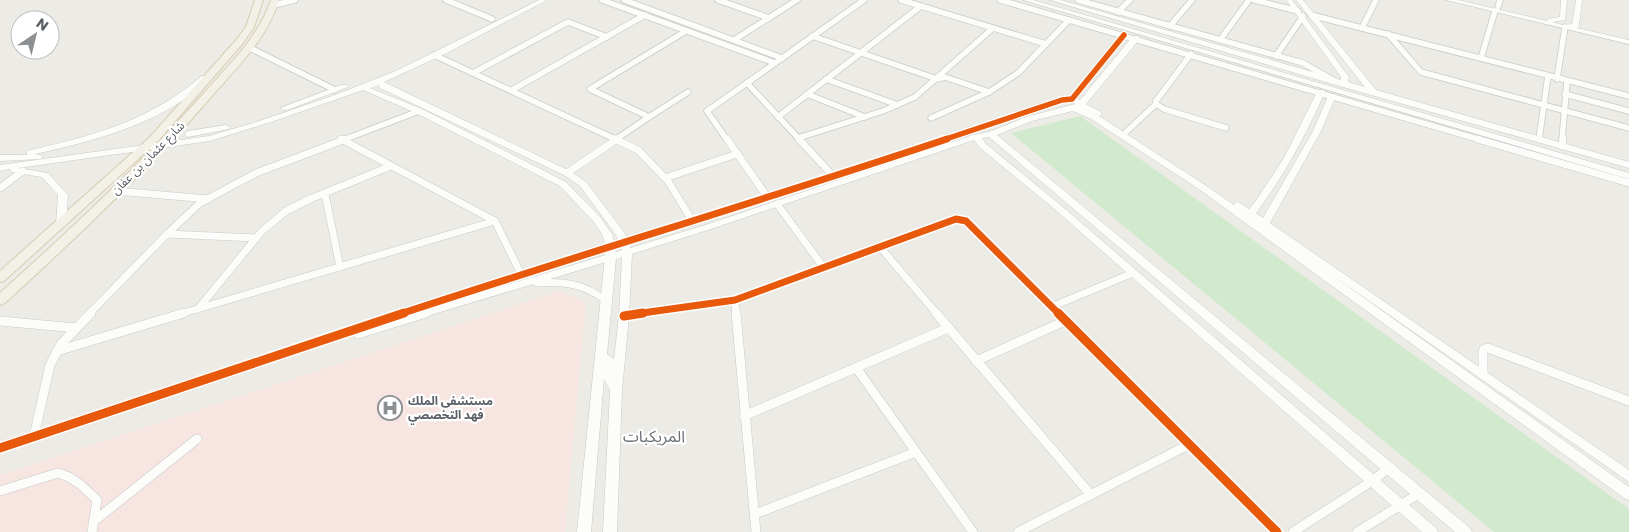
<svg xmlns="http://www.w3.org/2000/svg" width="1629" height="532" font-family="Poppins,'Noto Sans Arabic',sans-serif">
	<rect width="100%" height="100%" fill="#ecebe5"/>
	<!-- medical -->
	<path fill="#f6e5e0" d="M 559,291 L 586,302 L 565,532 L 0,532 L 0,475 Z"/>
	<!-- green -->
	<path fill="#d1eace" d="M 1080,116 L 1629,509 L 1629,532 L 1494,532 L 1011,133 Z"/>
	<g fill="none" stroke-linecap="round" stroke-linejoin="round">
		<defs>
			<g id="minor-far2">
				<path d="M 446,0 L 492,19"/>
				<path d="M 602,0 L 775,63"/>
				<path d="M 624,0 L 782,58"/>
				<path d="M 718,0 L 769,18"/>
				<path d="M 901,0 L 1046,44"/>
				<path d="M 1000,0 L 1481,140"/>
				<path d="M 1078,0 L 1303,63 L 1333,80"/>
				<path d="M 1254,0 L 1298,11"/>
				<path d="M 274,5 L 295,0"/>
				<path d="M 1498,7 L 1500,0"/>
				<path d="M 1118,12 L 1130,0"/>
				<path d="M 1311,15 L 1629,96"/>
				<path d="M 1170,26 L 1192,0"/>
				<path d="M 1362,28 L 1376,0"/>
				<path d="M 1388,34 L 1421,72 L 1629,128"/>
				<path d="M 812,36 L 937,79 L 945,77 L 989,92"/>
				<path d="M 734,40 L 797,0"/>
				<path d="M 1220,40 L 1249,0"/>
				<path d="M 250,48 L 335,90"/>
				<path d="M 1191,54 L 1156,101 L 1156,104 L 1164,109 L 1226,128"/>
				<path d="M 434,55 L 617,140"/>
				<path d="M 1276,56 L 1303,16"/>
				<path d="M 1481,58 L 1495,11"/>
				<path d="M 473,73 L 568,22 L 607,37"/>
				<path d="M 826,79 L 898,105"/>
				<path d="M 1557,79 L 1565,27"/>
				<path d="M 512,90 L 645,15"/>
				<path d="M 807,94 L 865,117"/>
				<path d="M 1565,94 L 1629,111"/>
				<path d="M 649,117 L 688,92"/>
				<path d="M 778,117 L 921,6"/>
				<path d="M 931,118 L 989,92 L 1018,73 L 1069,20"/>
				<path d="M 1126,132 L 1156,104"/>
				<path d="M 798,138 L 883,111 L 915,97 L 993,28"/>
				<path d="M 341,139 L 343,140"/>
				<path d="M 1539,139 L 1548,76"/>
				<path d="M 343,140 L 419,111"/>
				<path d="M 615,140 L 649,117 L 590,89 L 686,31"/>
				<path d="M 727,140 L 707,111 L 747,83"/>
				<path d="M 800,140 L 747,83 L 864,0"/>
				<path d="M 1562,140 L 1567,81"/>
			</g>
			<g id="minor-far1">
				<path d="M 341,139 L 495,221 L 521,274"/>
				<path d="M 615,139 L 638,150 L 668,181 L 693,222"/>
				<path d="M 727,139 L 768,198"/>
				<path d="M 799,139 L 834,177"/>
				<path d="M 1477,139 L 1629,183"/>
				<path d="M 1562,146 L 1563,139"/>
				<path d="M 567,173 L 617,139"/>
				<path d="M 665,178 L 737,154"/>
				<path d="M 0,188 L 23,171"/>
				<path d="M 116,191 L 208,199"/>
				<path d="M 325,194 L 340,267"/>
				<path d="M 777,204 L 824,268"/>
				<path d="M 167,234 L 256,238"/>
				<path d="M 880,247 L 937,314"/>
				<path d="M 537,283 C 565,281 584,284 607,301"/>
				<path d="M 735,300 L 736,314"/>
				<path d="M 1051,307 L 1133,273"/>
				<path d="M 198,309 L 261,232 L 286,211 L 310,199 L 391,166"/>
				<path d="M 89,314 L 167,234 L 200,203 L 256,173 L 346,139"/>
				<path d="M 180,314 L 495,221"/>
				<path d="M 400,314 L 521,274 L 611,248"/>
				<path d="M 422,314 L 611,257"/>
				<path d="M 635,314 L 735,300 L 956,219 L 966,221 L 1059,314"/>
			</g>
			<g id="minor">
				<path d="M 736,313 L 756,532"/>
				<path d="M 936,313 L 1091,495"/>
				<path d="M 1058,313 L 1277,532"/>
				<path d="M 624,316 L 643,313"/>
				<path d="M 0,321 L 76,328"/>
				<path d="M 358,334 L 426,313"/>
				<path d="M 57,351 L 184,313"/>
				<path d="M 976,361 L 1065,321"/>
				<path d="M 857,369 L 973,532"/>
				<path d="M 1483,375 L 1483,352 L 1484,349 L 1488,348 L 1629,401"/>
				<path d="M 744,416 L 948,328"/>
				<path d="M 34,436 L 50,365 L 61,344 L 91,313"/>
				<path d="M 0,448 L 404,313"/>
				<path d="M 0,491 L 58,473 L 69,477 L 81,485 L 97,500 L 92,532"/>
				<path d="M 755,514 L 916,452"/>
				<path d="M 93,522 L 197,439"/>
				<path d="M 1018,532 L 1188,445"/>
				<path d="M 1293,532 L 1372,481 L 1390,467"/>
				<path d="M 1357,532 L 1420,493"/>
			</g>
			<g id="tertiary">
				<path d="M 539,0 L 547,0 L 445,54 L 384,82 L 570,171 L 586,182 L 624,232 L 627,239 L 831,175 L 1059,98 L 1070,97 L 1121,33 L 1127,33 L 1127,37 L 1077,98 L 1080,100 L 1133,36 L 1139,36 L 1139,40 L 1086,104 L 1101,112 L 1102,114 L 1099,116 L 1202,183 L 1234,205 L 1235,203 L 1238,202 L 1249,209 L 1255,202 L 1284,158 L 1318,90 L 1324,90 L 1325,92 C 1306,135 1284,176 1256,213 L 1263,218 L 1313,131 L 1328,96 L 1332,94 L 1335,94 L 1336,96 L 1321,131 L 1270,223 L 1629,470 L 1629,482 L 1325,270 L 1629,487 L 1629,500 L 1624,498 L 1196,187 L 1091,119 L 1073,111 L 1032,121 L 997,135 L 1470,528 L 1472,532 L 1455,532 L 989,137 L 982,138 L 986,144 L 1057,202 L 1436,528 L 1438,532 L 1422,532 L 1051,206 L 980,148 L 974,140 L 708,230 L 632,254 L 629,316 L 622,390 L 617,532 L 603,532 L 610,390 L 604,379 L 591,532 L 577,532 L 606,247 L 602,234 L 593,221 L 560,186 L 416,113 L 363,90 L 277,120 L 210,141 L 18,168 L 48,173 L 66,193 L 68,195 L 66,225 L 61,228 L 56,225 L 58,195 L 42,177 L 11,172 L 10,169 L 0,171 L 0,165 L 209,136 L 250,124 L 335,95 L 398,70 ZM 378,85 L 380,88 L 564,175 L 580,186 L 616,235 L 619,242 L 615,243 L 612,234 L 600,217 L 566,182 L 422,109 L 370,88 ZM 1063,102 L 1071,102 L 1075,104 L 1026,117 L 989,132 L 973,135 L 702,226 L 630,248 L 630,245 L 837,179 ZM 616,247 L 621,248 L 622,250 L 616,252 ZM 622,257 L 619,316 L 614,359 L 607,354 L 616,259 Z"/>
				<path d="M 1023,0 L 1033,0 L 1629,173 L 1629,179 Z"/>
				<path d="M 1050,0 L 1060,0 L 1341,80 L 1341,77 L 1286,0 L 1292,0 L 1349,77 L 1348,82 L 1365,87 L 1296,0 L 1303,0 L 1376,90 L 1629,162 L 1629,168 L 1336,85 Z"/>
				<path d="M 1446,0 L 1458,0 L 1547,21 L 1548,19 L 1560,17 L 1561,0 L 1567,0 L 1565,20 L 1552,22 L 1563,25 L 1572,24 L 1576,0 L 1582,0 L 1579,26 L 1577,28 L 1629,40 L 1629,44 Z"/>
				<path d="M 202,76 L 208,76 L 209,78 C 169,122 91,142 35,154 L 41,155 L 42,157 L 41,159 L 0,161 L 0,155 L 27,155 L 27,151 C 95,135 147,122 202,76 Z"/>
				<path d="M 341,85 L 347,85 L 348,87 L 287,110 L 284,110 L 280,108 Z"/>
				<path d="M 226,125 L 230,127 L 229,129 L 188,137 L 184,134 L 188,131 Z"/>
			</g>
			<g id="primary">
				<path d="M 255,0 L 263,0 L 254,27 L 243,43 L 158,141 L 4,281 L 0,282 L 0,271 L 150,137 L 237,39 L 246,27 Z"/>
				<path d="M 271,0 L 279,0 C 267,39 238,66 212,96 C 148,170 77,237 5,303 L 0,305 L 0,293 C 71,229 141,164 205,92 C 230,63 258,38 271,0 Z"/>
			</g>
		</defs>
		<!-- minor-far2 casing -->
		<use href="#minor-far2" stroke="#c9cac9" stroke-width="7"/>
		<!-- minor-far1 casing -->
		<use href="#minor-far1" stroke="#c9cac9" stroke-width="8"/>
		<!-- minor casing -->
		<use href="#minor" stroke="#c9cac9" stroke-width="10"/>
		<!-- tertiary casing -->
		<use href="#tertiary" stroke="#c9cac9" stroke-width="1"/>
		<!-- primary casing -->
		<use href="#primary" stroke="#d6cdb1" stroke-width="2"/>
		<!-- minor-far2 -->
		<use href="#minor-far2" stroke="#fcfcfb" stroke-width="5.5"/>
		<!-- minor-far1 -->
		<use href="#minor-far1" stroke="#fcfcfb" stroke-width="7"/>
		<!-- minor -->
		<use href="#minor" stroke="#fcfcfb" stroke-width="9"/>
		<!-- tertiary -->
		<use href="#tertiary" fill="#fcfcfb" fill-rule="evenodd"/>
		<!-- primary -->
		<use href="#primary" fill="#f3f1e7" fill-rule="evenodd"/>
		<defs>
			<path id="cycleway-far2" d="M 943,140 L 1062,100 L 1072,99 L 1124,35"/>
			<g id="cycleway-far1">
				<path d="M 400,314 C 582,254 765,200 947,139"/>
				<path d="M 635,314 L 735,300 L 956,219 L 966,221 L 1059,314"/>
			</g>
			<g id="cycleway">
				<path d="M 1058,313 L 1277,532"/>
				<path d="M 624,316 L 643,313"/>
				<path d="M 0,448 L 404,313"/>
			</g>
		</defs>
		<!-- cycleway-far2 casing -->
		<use href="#cycleway-far2" stroke="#fff" stroke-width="8"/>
		<!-- cycleway-far1 casing -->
		<use href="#cycleway-far1" stroke="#fff" stroke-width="10"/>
		<!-- cycleway casing -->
		<use href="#cycleway" stroke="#fff" stroke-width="12"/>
		<!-- cycleway-far2 -->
		<use href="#cycleway-far2" stroke="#e8590c" stroke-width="5.5"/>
		<!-- cycleway-far1 -->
		<use href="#cycleway-far1" stroke="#e8590c" stroke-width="7"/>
		<!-- cycleway -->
		<use href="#cycleway" stroke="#e8590c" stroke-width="9"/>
	</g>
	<!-- icons -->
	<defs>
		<symbol id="hospital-ring" viewBox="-11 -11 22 22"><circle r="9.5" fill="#fff" stroke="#8d9092" stroke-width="1.5"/><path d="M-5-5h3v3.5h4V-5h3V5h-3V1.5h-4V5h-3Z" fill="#8d9092"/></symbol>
	</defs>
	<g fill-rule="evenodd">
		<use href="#hospital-ring" x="376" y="394" width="28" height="28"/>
	</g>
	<g text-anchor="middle" stroke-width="4.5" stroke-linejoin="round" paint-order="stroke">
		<!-- street labels -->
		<g font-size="12" fill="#5a5f65" stroke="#fff">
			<text transform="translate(148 158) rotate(-45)" y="4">شارع عثمان بن عفان</text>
		</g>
		<!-- poi labels -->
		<g font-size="12" font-weight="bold" fill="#5a5f65" stroke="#fff" text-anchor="start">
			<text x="408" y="405">مستشفى الملك<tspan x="408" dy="14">فهد التخصصي</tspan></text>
		</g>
		<!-- near-neighbourhood labels -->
		<g font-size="16" fill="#6b7177" stroke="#fff">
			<text x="654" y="442">المريكبات</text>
		</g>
	</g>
	<!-- north arrow -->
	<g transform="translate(35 35) rotate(35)"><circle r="24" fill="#ffffff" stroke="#bdbfc1"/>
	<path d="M0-4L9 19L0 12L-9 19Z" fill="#8d9092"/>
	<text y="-8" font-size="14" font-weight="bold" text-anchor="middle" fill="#5a5f65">N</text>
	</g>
</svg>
